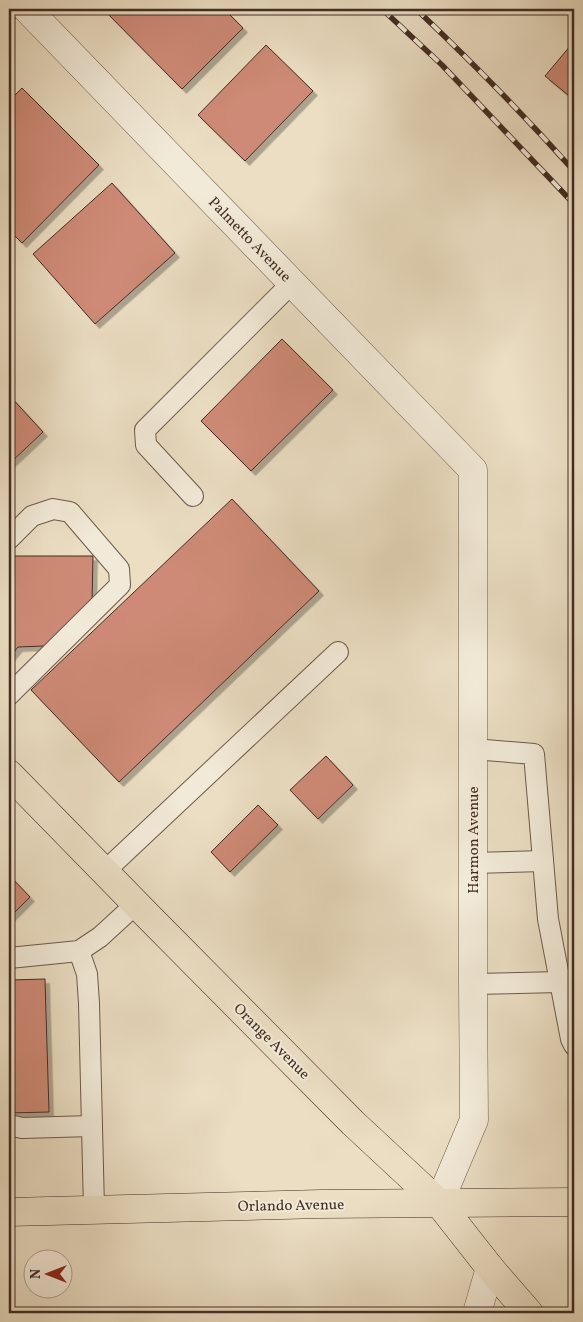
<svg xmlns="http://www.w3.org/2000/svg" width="583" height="1322" font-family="Vollkorn,serif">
	<defs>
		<filter id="shadow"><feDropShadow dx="4.5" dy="4.5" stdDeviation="0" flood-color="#0004"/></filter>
	</defs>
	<rect width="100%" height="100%" fill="#ebdec3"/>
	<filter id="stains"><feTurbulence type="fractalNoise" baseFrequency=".004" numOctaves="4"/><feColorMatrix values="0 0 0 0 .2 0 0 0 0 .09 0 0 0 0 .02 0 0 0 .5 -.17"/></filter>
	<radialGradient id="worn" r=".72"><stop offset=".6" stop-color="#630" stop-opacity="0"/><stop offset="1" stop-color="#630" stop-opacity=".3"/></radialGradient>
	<!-- building -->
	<g fill="#ce8a76" stroke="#422d23" filter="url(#shadow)">
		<path d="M 103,9 L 224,9 L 243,28 L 182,89 Z"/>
		<path d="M 266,45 L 313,91 L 245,161 L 198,115 Z"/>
		<path d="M 571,45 L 574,47 L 574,100 L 545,76 Z"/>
		<path d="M 22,88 L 99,165 L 22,243 L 9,230 L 9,101 Z"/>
		<path d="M 112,183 L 175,253 L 95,324 L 33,254 Z"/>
		<path d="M 282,339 L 333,390 L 251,471 L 201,421 Z"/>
		<path d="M 9,395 L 43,432 L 9,464 Z"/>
		<path d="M 232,499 L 319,591 L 119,782 L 31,690 Z"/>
		<path d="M 9,556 L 93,556 L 92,602 L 44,646 L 18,647 L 9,658 Z"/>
		<path d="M 326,756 L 353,785 L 318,819 L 290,790 Z"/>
		<path d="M 258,805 L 278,825 L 230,872 L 211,852 Z"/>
		<path d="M 9,875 L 30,897 L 9,918 Z"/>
		<path d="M 45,979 L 49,1112 L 9,1113 L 9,980 Z"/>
	</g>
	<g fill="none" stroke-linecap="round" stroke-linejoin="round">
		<defs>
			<g id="lane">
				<path d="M 9,10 L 10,9"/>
				<path d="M 193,496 L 146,445 L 145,430 L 292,283"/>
				<path d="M 9,539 L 32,516 L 53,509 L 70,512 L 119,569 L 120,585 L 9,695"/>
				<path d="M 473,749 L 534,754 L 548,919 L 571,1039 L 574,1045"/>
				<path d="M 473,863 L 543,861"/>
				<path d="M 105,871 L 338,652"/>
				<path d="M 79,951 L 87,974 L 89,1003 L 94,1209"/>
				<path d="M 9,958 L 79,951 L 100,937 L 136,904"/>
				<path d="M 473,984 L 560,982"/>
				<path d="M 9,1125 L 22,1128 L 92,1126"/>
			</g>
			<g id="street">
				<path d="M 27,9 L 473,470 L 473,984 L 474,1120 L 439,1203"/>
				<path d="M 477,1313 L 490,1268"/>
			</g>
			<g id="primary">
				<path d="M 9,774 L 146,914 L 353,1123 L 439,1203 L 490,1268 L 529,1313"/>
				<path d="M 9,1212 L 321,1204 L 574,1202"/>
			</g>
		</defs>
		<!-- lane casing -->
		<use href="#lane" stroke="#6c594b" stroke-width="22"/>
		<!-- street casing -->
		<use href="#street" stroke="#6c594b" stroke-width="29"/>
		<!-- primary casing -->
		<use href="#primary" stroke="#422d23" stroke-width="29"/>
		<!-- lane -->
		<use href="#lane" stroke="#f2ead8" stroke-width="20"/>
		<!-- street -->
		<use href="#street" stroke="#f2ead8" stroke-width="28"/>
		<!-- primary -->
		<use href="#primary" stroke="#ebdec3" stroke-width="28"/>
		<defs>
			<g id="rail">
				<path d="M 382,9 L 442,65 L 574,204"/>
				<path d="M 416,9 C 471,61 524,115 574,171"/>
			</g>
		</defs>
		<!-- rail casing -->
		<use href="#rail" stroke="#422d23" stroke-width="5.5"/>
		<!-- rail -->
		<use href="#rail" stroke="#f2ead8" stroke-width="4" stroke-dasharray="11" stroke-linecap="butt"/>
	</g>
	<g text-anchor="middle" stroke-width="4" stroke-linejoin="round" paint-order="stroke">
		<!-- street labels -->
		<g font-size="15" fill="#422d23" stroke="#f2ead8">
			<text transform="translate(250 239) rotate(46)" y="5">Palmetto Avenue</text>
			<text transform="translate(473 840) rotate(-90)" y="5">Harmon Avenue</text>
			<text transform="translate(272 1041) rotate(45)" y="5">Orange Avenue</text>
			<text transform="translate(291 1205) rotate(-1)" y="5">Orlando Avenue</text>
		</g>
	</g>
	<!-- margin -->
	<rect width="583" height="1322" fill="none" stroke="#ebdec3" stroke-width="30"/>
	<rect x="10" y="10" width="563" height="1302" fill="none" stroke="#422d23" stroke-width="2.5"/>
	<rect x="15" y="15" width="553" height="1292" fill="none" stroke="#422d23"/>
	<!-- north arrow -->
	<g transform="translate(48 1274) rotate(270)"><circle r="24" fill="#f2ead8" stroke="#ac9e90"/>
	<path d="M0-4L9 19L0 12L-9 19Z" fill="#8f2418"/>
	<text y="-8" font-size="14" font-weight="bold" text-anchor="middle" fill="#422d23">N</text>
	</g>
	<rect width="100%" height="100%" filter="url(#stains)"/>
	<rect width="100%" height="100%" fill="url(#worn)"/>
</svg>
